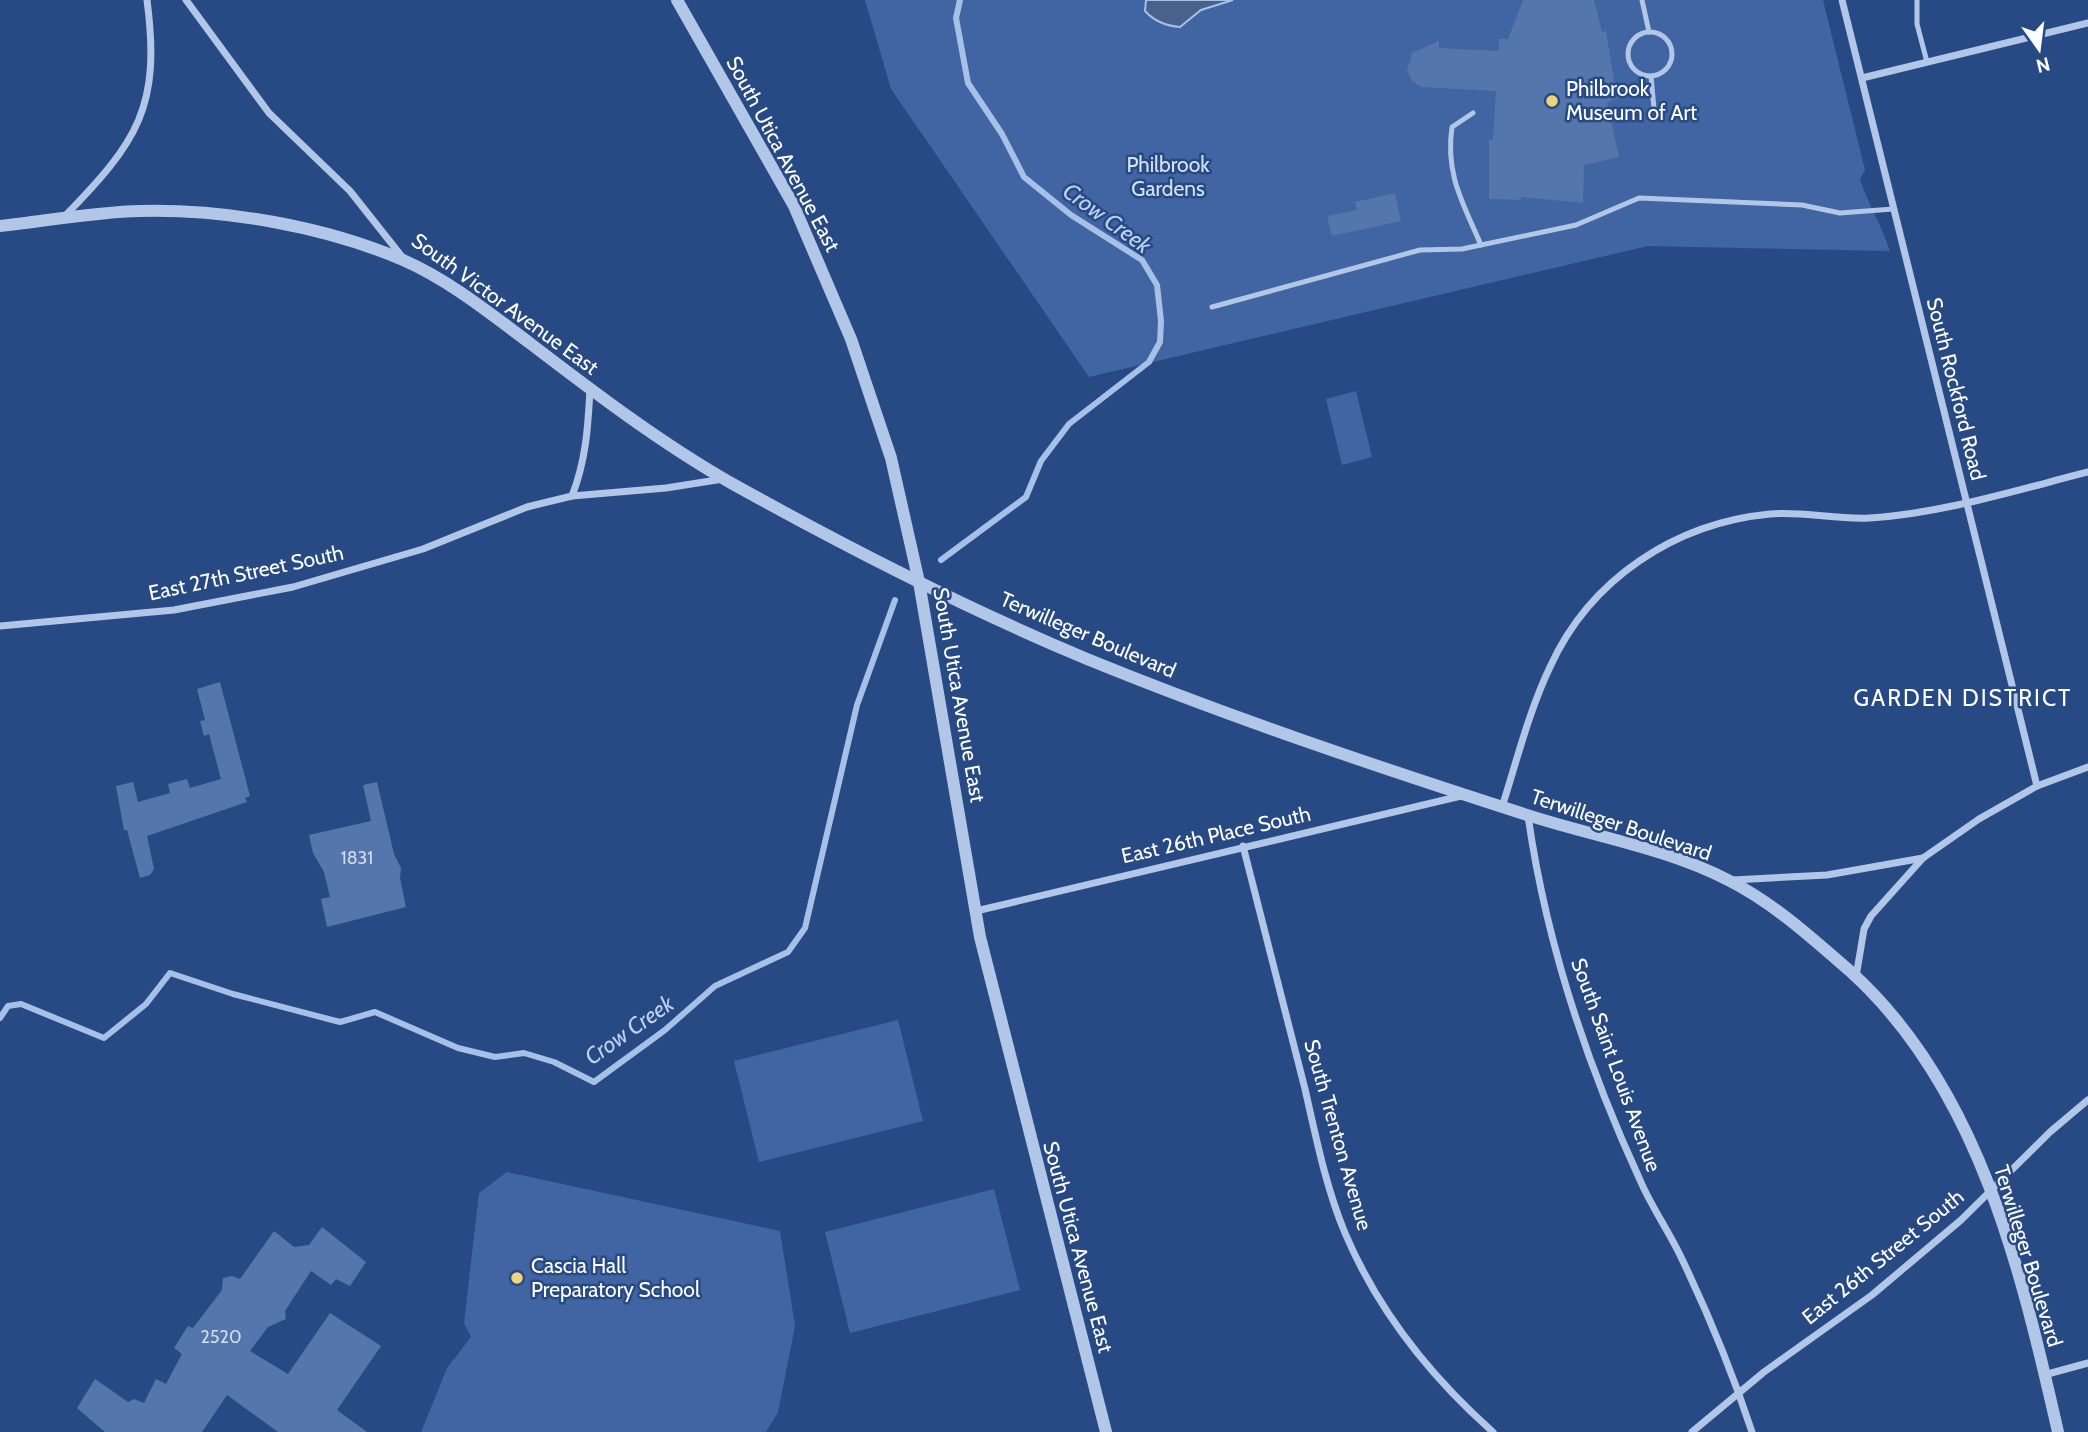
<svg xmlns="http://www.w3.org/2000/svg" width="2088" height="1432" font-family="Cabin,sans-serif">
	<rect width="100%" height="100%" fill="#284a84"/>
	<!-- green -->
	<g fill="#4065a2">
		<path d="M 865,0 L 1823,0 L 1865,170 L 1860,179 C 1868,204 1882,226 1890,251 L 1648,246 L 1089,377 L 891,89 Z"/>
		<path d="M 1356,391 L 1372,457 L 1342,465 L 1326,399 Z"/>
		<path d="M 898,1020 L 923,1121 L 759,1162 L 734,1061 Z"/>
		<path d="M 507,1172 L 780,1231 L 795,1326 L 778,1412 L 766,1432 L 421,1432 L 447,1368 L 471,1337 L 464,1323 L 479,1193 Z"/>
		<path d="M 994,1189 L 1020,1290 L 850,1333 L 825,1232 Z"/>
	</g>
	<!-- water -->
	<path fill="#4a618b" stroke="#a7c0e7" stroke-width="2" d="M 1146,0 L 1233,0 L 1201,10 L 1180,27 C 1166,26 1155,22 1145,11 Z"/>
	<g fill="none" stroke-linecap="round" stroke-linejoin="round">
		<!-- stream -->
		<g stroke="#a7c0e7" stroke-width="6">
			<path d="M 941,560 L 1026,497 L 1041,461 L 1069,424 L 1149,362 L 1160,342 L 1161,321 L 1157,285 L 1142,260 L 1071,215 L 1024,177 L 1002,134 L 968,83 L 956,18 L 960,0"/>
			<path d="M 0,1018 L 8,1006 L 21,1004 L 104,1038 L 146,1004 L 170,973 L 233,994 L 340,1022 L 375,1012 L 458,1048 L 495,1057 L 524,1053 L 554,1062 L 594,1082 L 665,1030 L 715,986 L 788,952 L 805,928 L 857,705 L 895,600"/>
		</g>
	</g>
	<!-- building -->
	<g fill="#5576ad">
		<path d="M 1523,0 L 1594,0 L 1602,32 L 1606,31 L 1617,99 L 1607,102 L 1619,157 L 1584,165 L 1583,203 L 1521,197 L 1521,200 L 1489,199 L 1489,140 L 1493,140 L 1496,91 L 1421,87 L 1412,81 L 1407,71 L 1412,53 L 1439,41 L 1439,48 L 1499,51 L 1499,39 L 1508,39 Z"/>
		<path d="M 1395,193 L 1401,221 L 1332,236 L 1327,216 L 1357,210 L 1355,202 Z"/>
		<path d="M 220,682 L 250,796 L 245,798 L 247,802 L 147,836 L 154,869 L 150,875 L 140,878 L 127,830 L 124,830 L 116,786 L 133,782 L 138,802 L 170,793 L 168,784 L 187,779 L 190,788 L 221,779 L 209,734 L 204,736 L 200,721 L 205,720 L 197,689 Z"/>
		<path d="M 377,782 L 394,854 L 401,868 L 400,878 L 406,907 L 327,927 L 321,899 L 330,897 L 324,872 L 313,853 L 309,835 L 371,821 L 363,785 Z"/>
		<path d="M 322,1227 L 366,1262 L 350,1286 L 336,1279 L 331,1285 L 311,1271 L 285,1311 L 286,1319 L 268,1327 L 250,1351 L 288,1374 L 330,1313 L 381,1346 L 337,1410 L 367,1432 L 278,1432 L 227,1395 L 202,1432 L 105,1432 L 77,1408 L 95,1379 L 128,1402 L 134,1399 L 144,1403 L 156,1379 L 166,1384 L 182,1354 L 174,1348 L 188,1326 L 193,1328 L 222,1290 L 223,1278 L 232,1276 L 240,1279 L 274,1231 L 294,1247 L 309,1245 Z"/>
	</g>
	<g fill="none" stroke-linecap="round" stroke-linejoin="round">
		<!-- service -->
		<g stroke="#b2c6e7" stroke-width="5">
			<path d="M 1642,0 L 1649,32"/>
			<path d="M 1917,0 L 1917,24 L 1927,62"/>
			<circle cx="1650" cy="54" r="22"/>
			<path d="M 1651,76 L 1654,109"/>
			<path d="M 1473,113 L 1452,127 C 1445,174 1463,203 1481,245"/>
			<path d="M 1212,307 L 1420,250 L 1462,249 L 1576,225 L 1639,198 L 1802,205 L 1840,213 L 1893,209"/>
		</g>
		<!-- minor -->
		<g stroke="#b2c6e7" stroke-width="7">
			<path d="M 186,0 L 269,113 L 350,191 L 403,258"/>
			<path d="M 1842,0 L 2037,786"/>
			<path d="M 1862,78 L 2088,23"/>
			<path d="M 65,216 C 138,141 161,107 147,0"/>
			<path d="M 572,496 C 586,460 588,427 590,389"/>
			<path d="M 0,626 L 174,610 L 293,587 L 423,549 L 527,507 L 572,496 L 666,488 L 723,479"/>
			<path d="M 1502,807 C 1517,760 1529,711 1550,667 C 1590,579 1675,523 1770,514 C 1803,511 1837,520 1870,518 C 1944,513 2017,490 2088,472"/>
			<path d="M 1528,816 C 1546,942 1587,1065 1640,1180 C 1651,1206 1668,1230 1680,1255 C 1708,1313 1732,1371 1752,1432"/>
			<path d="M 1243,846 C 1264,927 1284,1008 1305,1089 C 1316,1137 1326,1188 1345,1233 C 1378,1311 1430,1376 1493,1432"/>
			<path d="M 1733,880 L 1827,875 L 1923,858"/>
			<path d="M 976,911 L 1461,796"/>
			<path d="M 1856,977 L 1864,929 L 1871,916 L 1923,858 L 1979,819 L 2037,786 L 2088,767"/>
			<path d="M 2044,1375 L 2088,1363"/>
			<path d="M 1692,1432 L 1764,1372 L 1872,1295 L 1961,1220 L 2050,1132 L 2088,1100"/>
		</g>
		<!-- tertiary -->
		<g stroke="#b2c6e7" stroke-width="12">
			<path d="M 677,0 L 794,206 L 851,339 L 891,458 L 919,582 L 980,937 L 1106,1432"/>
			<path d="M 0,226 C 46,221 94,212 140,211 C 225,209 324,226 403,260 C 449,280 491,314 531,344 C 595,393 661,443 731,483 C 846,547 965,608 1087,659 C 1229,717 1375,766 1521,813 C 1590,836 1664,847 1728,880 C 1774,903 1813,939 1851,972 C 1979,1088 2021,1270 2058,1432"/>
		</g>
	</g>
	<!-- markers -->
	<g fill="#eed579" stroke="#284a84" stroke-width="2.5">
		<circle cx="1552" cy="101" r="7"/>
		<circle cx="517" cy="1278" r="7"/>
	</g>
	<g text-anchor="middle" stroke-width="5" stroke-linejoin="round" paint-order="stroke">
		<!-- number labels -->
		<g font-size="18" fill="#d4ddea">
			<text x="357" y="864">1831</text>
			<text x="221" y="1343">2520</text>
		</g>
		<!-- poi labels -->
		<g font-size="21" fill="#fff" stroke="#284a84" text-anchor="start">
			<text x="1566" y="96">Philbrook<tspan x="1566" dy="24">Museum of Art</tspan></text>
			<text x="531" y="1273">Cascia Hall<tspan x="531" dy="24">Preparatory School</tspan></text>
		</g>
		<!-- street labels -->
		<g font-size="21" fill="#fff" stroke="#284a84">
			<text transform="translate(783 154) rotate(62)" y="7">South Utica Avenue East</text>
			<text transform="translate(505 304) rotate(36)" y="7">South Victor Avenue East</text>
			<text transform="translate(1956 389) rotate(76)" y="7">South Rockford Road</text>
			<text transform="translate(246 573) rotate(-12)" y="7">East 27th Street South</text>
			<text transform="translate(1088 635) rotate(23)" y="7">Terwilleger Boulevard</text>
			<text transform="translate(959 695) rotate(80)" y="7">South Utica Avenue East</text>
			<text transform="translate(1621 825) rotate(18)" y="7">Terwilleger Boulevard</text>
			<text transform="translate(1216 835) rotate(-13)" y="7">East 26th Place South</text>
			<text transform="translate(1616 1065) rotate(70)" y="7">South Saint Louis Avenue</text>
			<text transform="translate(1338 1135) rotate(74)" y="7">South Trenton Avenue</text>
			<text transform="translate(1078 1247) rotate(75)" y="7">South Utica Avenue East</text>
			<text transform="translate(2028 1256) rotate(73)" y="7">Terwilleger Boulevard</text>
			<text transform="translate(1883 1257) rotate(-39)" y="7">East 26th Street South</text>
		</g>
		<!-- park labels -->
		<g font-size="21" fill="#d6e2f6" stroke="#284a84">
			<text x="1168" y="172">Philbrook<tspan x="1168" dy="24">Gardens</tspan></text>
		</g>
		<!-- water labels -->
		<g font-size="23" font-style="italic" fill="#bed1ee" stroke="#284a84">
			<text transform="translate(1107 218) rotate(36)" y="8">Crow Creek</text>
			<text transform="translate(629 1030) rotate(-35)" y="8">Crow Creek</text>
		</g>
		<!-- neighbourhood labels -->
		<g font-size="23" letter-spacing="2" fill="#fff" stroke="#284a84">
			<text x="1963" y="706">GARDEN DISTRICT</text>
		</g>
	</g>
	<!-- north arrow -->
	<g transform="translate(2039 49) rotate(166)" stroke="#284a84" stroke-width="5" paint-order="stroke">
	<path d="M0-5L12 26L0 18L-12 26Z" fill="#ffffff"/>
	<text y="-10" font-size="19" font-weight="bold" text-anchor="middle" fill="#ffffff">N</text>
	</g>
</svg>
